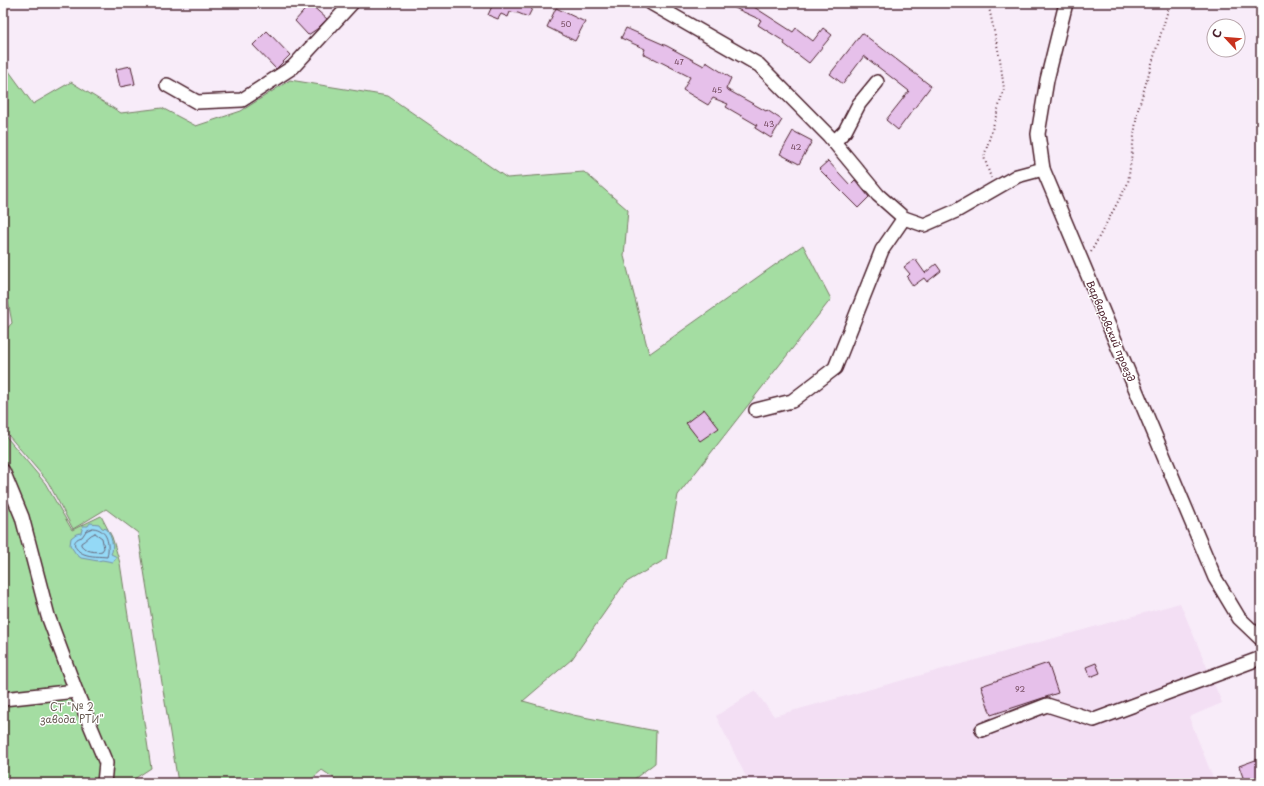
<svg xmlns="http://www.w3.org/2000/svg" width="1264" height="786" font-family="'Playpen Sans',sans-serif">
	<rect width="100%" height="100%" fill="#f8ecf9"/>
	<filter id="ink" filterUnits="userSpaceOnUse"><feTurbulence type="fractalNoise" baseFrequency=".025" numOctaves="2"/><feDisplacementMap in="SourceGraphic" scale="8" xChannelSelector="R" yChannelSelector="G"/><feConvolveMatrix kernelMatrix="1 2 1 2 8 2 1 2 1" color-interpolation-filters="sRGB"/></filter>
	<g filter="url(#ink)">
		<!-- built -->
		<path fill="#f3dff4" d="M 1180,603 L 1222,703 L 1189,717 L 1215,783 L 749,783 L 716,716 L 755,691 L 774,716 Z"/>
		<!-- green -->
		<g fill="#a4dda2" stroke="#777e66">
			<path d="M 3,63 L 33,104 L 71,82 L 121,113 L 162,108 L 196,126 L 241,111 L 290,80 L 388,96 L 507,178 L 584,172 L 628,210 L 624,256 L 649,354 L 803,245 L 831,299 L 678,495 L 666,559 L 625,583 L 572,659 L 523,701 L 573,715 L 656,731 L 655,763 L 629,783 L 341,783 L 322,770 L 307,783 L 178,783 L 138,533 L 106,509 L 73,529 L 48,482 L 3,429 L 3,333 L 12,323 L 3,273 Z"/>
			<path d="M 3,433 L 45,483 L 72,530 L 101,516 L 112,537 L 120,563 L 151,768 L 128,783 L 22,783 L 3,781 Z"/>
		</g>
		<!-- water -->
		<path fill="#94d9f6" stroke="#768fa5" d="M 90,523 L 99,524 L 102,528 L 107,529 C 111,536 115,547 111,554 L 117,557 L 113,562 L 102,560 L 98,561 L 81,558 L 76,554 L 70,545 L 71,538 L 76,534 L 81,533 L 83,526 L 88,526 Z"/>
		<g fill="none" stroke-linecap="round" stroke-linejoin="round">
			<!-- shore -->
			<g stroke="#68697c" stroke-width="1">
				<path d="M 93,528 C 108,529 110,545 107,557 C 99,556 92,557 84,554 C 74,550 70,540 82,537 L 86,531 Z"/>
				<path d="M 95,533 L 102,538 L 104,548 L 102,551 C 95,553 85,551 81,545 L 81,543 C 87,540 89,535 95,533 Z"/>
			</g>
		</g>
		<!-- building -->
		<g fill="#e6c0ea" stroke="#4a1f2b">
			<path d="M 503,3 L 535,3 L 528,17 L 518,13 L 510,12 L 508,17 L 501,14 L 498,19 L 488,15 L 493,4 L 501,7 Z"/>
			<path d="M 724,3 L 756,3 L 754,7 L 793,32 L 796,28 L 813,41 L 823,28 L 832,35 L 809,63 L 784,44 L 785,42 L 758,25 L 761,20 Z"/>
			<path d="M 310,4 L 327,19 L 317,29 L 308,35 L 295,21 Z"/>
			<path d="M 556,8 L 585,22 L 575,41 L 547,27 Z"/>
			<path d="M 626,28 L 667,46 L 704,66 L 706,62 L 731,78 L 726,89 L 766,111 L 767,110 L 782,120 L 771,138 L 755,128 L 757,125 L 726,107 L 728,104 L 713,98 L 708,105 L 683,90 L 690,77 L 653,58 L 653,59 L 643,54 L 645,49 L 621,38 Z"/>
			<path d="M 267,31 L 290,55 L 276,69 L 253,45 Z"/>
			<path d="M 862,33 L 931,86 L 898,130 L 886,120 L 909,91 L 864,56 L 843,84 L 830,74 Z"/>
			<path d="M 131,66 L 135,84 L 120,87 L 116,69 Z"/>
			<path d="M 793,131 L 812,141 L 799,164 L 780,154 Z"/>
			<path d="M 828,161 L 850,185 L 855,180 L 869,197 L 858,208 L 819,169 Z"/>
			<path d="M 915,259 L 925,273 L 936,264 L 941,271 L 927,282 L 924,278 L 913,286 L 907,277 L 910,274 L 904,267 Z"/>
			<path d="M 704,409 L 719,428 L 700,441 L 686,423 Z"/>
			<path d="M 1048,663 L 1058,693 L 991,715 L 981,686 Z"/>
			<path d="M 1096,663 L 1100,673 L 1090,677 L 1086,667 Z"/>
			<path d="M 1261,758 L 1261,780 L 1252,783 L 1245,783 L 1239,766 Z"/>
		</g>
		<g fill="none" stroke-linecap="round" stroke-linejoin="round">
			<defs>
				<g id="minor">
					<path d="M 651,3 L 759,65 L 829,136 L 878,195 L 904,218 L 924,225 L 956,211 L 1017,176 L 1043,169"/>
					<path d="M 1066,3 L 1047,80 L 1038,134 L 1043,169 L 1215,578 L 1239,618 L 1261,639"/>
					<path d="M 167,85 L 197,102 L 242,100 L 293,67 L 352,3"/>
					<path d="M 834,142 L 845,131 L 859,104 L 877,82"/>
					<path d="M 756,410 L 792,401 L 835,368 L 882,250 L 904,218"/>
					<path d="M 3,471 L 22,517 L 48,616 L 76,691 L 106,763 L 104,783"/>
					<path d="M 3,699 L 76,691"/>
					<path d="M 982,730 L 1047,705 L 1094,720 L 1261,658"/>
				</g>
			</defs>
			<!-- minor casing -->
			<use href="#minor" stroke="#4a1f2b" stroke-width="16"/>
			<!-- path -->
			<g stroke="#4a1f2b" stroke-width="2" stroke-dasharray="1 3" stroke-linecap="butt">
				<path d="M 988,3 L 1000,59 L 1004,89 L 984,157 L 991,178"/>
				<path d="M 1091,252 L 1128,183 L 1137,113 L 1168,10 L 1177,3"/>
			</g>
			<!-- minor -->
			<use href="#minor" stroke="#fff" stroke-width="13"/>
		</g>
	</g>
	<g text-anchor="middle" stroke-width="3" stroke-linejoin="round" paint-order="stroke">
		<!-- number labels -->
		<g font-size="8" fill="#71475b">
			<text x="566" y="27">50</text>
			<text x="679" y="65">47</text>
			<text x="717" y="93">45</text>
			<text x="769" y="127">43</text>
			<text x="796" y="150">42</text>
			<text x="1020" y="692">92</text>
		</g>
		<!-- street labels -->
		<g font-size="10" fill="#4a1f2b" stroke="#fff">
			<text transform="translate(1111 331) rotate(67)" y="4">Варваровский проезд</text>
		</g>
		<!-- park labels -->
		<g font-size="10" fill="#65584f" stroke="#fff">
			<text x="72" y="711">СТ "№ 2<tspan x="72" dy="12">завода РТИ"</tspan></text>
		</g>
	</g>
	<!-- margin -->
	<rect width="1264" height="786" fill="none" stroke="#fff" stroke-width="16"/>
	<rect x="8" y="8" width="1248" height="770" fill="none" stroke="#4a1f2b" stroke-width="1.5" filter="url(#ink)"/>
	<!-- north arrow -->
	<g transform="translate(1226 38) rotate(296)"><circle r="19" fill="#ffffff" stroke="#b7a5aa"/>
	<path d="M0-3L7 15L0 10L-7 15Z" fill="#c8321e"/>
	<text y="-6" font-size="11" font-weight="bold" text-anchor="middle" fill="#4a1f2b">С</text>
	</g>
</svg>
